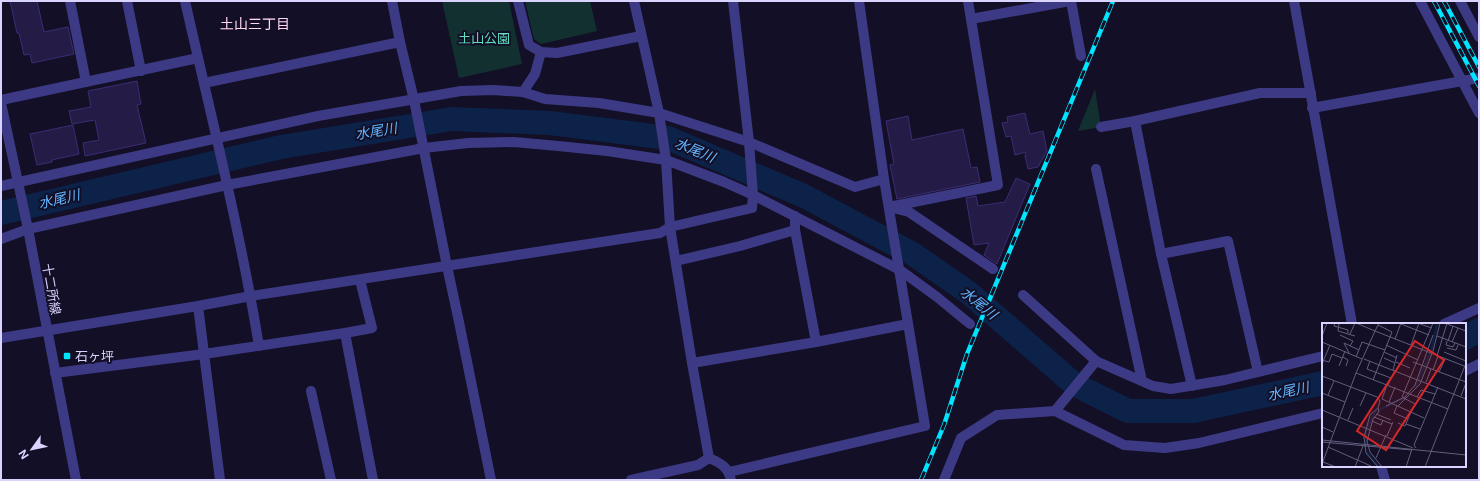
<svg xmlns="http://www.w3.org/2000/svg" width="1480" height="481" font-family="Inter,'Noto Sans JP',sans-serif">
	<rect width="100%" height="100%" fill="#130f26"/>
	<!-- green -->
	<g fill="#12302f">
		<path d="M 442,1 L 509,1 L 522,64 L 459,78 Z"/>
		<path d="M 525,1 L 590,1 L 597,31 L 541,44 L 534,39 Z"/>
		<path d="M 1095,89 L 1101,127 L 1078,131 Z"/>
	</g>
	<g fill="none" stroke-linecap="round" stroke-linejoin="round">
		<!-- river -->
		<g stroke="#0c2248" stroke-width="24">
			<path d="M 1,213 L 281,147 L 452,119 L 550,123 L 668,138 L 804,196 L 913,254 L 969,293 L 1074,384 L 1128,411 L 1193,411 L 1323,383"/>
			<path d="M 1465,338 L 1479,330"/>
		</g>
	</g>
	<!-- building -->
	<g fill="#241b47" stroke="#3b2d73">
		<path d="M 10,1 L 37,1 L 44,32 L 68,27 L 74,54 L 32,63 L 30,54 L 24,55 L 19,33 L 17,33 Z"/>
		<path d="M 137,81 L 141,104 L 137,105 L 146,143 L 85,156 L 83,143 L 99,140 L 95,120 L 72,124 L 69,111 L 91,107 L 88,91 Z"/>
		<path d="M 1025,113 L 1030,134 L 1043,131 L 1047,151 L 1038,167 L 1028,169 L 1025,156 L 1026,152 L 1015,155 L 1011,136 L 1006,137 L 1002,123 L 1008,122 L 1007,117 Z"/>
		<path d="M 908,116 L 912,140 L 963,129 L 971,168 L 977,167 L 980,182 L 897,199 L 890,165 L 894,164 L 886,121 Z"/>
		<path d="M 73,125 L 79,154 L 52,160 L 52,162 L 37,165 L 30,134 Z"/>
		<path d="M 1016,178 L 1030,184 L 997,264 L 984,255 L 989,243 L 974,245 L 966,198 L 976,196 L 978,206 L 1005,202 Z"/>
	</g>
	<g fill="none" stroke-linecap="round" stroke-linejoin="round">
		<!-- minor -->
		<g stroke="#3d3a85" stroke-width="10">
			<path d="M 70,1 L 86,82"/>
			<path d="M 127,1 L 141,71"/>
			<path d="M 185,1 C 211,116 240,230 259,346"/>
			<path d="M 392,1 L 400,42 L 414,100 L 447,266 L 459,322 L 491,480"/>
			<path d="M 518,1 L 529,45 L 541,52 L 557,53 L 641,36"/>
			<path d="M 634,1 L 659,113 L 666,160 L 670,227 L 692,363 L 709,458"/>
			<path d="M 1071,1 L 1081,56"/>
			<path d="M 1294,1 L 1352,324"/>
			<path d="M 1420,1 L 1479,113"/>
			<path d="M 1460,1 L 1479,37"/>
			<path d="M 971,19 L 1070,1"/>
			<path d="M 204,83 L 400,42"/>
			<path d="M 523,92 L 535,74 L 541,52"/>
			<path d="M 1,100 L 198,58"/>
			<path d="M 1,103 L 28,229 L 76,480"/>
			<path d="M 1312,108 L 1479,78"/>
			<path d="M 1135,121 L 1161,254 L 1192,386"/>
			<path d="M 1101,127 L 1135,121 L 1260,93 L 1311,93"/>
			<path d="M 1096,169 L 1142,381"/>
			<path d="M 1,186 L 318,116 L 461,91 L 493,90 L 523,92 L 545,99 L 599,103 L 659,113 L 749,142 L 855,187 L 884,179"/>
			<path d="M 889,207 L 998,185 L 968,1"/>
			<path d="M 893,208 L 909,212 L 993,269"/>
			<path d="M 795,216 L 795,230 L 816,342"/>
			<path d="M 1,239 L 28,229 L 227,185 L 424,148 L 468,143 L 514,142 L 558,146 L 607,151 L 666,160 L 724,182 L 753,195 L 900,270 L 937,297 L 970,324"/>
			<path d="M 1161,254 L 1228,241 L 1258,372"/>
			<path d="M 676,261 L 740,246 L 795,230"/>
			<path d="M 1023,295 L 1096,361 L 1153,386 L 1171,389 L 1225,380 L 1323,356"/>
			<path d="M 198,306 L 220,480"/>
			<path d="M 1444,324 L 1479,308"/>
			<path d="M 345,333 L 373,480"/>
			<path d="M 1,338 L 198,306 L 251,296 L 660,233 L 670,227 L 752,208 L 753,195 L 749,142 L 733,1"/>
			<path d="M 692,363 L 816,342 L 908,324"/>
			<path d="M 1465,371 L 1479,364"/>
			<path d="M 55,373 L 204,354 L 345,333 L 372,328 L 360,280"/>
			<path d="M 311,391 L 331,480"/>
			<path d="M 1055,411 L 1096,361"/>
			<path d="M 709,458 C 721,463 728,467 731,480"/>
			<path d="M 1381,466 L 1385,480"/>
			<path d="M 729,472 L 925,426 L 884,179 L 859,1"/>
			<path d="M 631,480 L 698,465 L 709,458"/>
			<path d="M 944,480 L 961,438 L 997,415 L 1055,411 L 1124,445 L 1165,448 L 1199,443 L 1323,413"/>
		</g>
		<defs>
			<g id="rail">
				<path d="M 1434,1 L 1479,86"/>
				<path d="M 1444,1 L 1479,67"/>
				<path d="M 921,480 L 944,425 L 967,354 L 1113,1"/>
			</g>
		</defs>
		<!-- rail casing -->
		<use href="#rail" stroke="#00e5ff" stroke-width="4.5"/>
		<!-- rail -->
		<use href="#rail" stroke="#130f26" stroke-width="3" stroke-dasharray="9" stroke-linecap="butt"/>
	</g>
	<!-- markers -->
	<rect fill="#00e5ff" stroke="#130f26" stroke-width="1.5" x="63" y="352" width="8" height="8" rx="2"/>
	<g text-anchor="middle" stroke-width="4" stroke-linejoin="round" paint-order="stroke">
		<!-- park labels -->
		<g font-size="13" fill="#5fe0c0" stroke="#130f26">
			<text x="484" y="43">土山公園</text>
		</g>
		<!-- street labels -->
		<g font-size="13" fill="#d9d4ff" stroke="#130f26">
			<text transform="translate(52 289) rotate(80)" y="5">十二所線</text>
		</g>
		<!-- poi labels -->
		<g font-size="13" fill="#d9d4ff" stroke="#130f26" text-anchor="start">
			<text x="75" y="361">石ヶ坪</text>
		</g>
		<!-- neighbourhood labels -->
		<g font-size="14" fill="#ffd6f0" stroke="#130f26">
			<text x="255" y="29">土山三丁目</text>
		</g>
		<!-- water labels -->
		<g font-size="14" font-style="italic" fill="#62b6ff" stroke="#130f26">
			<text transform="translate(376 131) rotate(-9)" y="5">水尾川</text>
			<text transform="translate(695 150) rotate(23)" y="5">水尾川</text>
			<text transform="translate(59 199) rotate(-13)" y="5">水尾川</text>
			<text transform="translate(979 303) rotate(39)" y="5">水尾川</text>
			<text transform="translate(1288 391) rotate(-12)" y="5">水尾川</text>
		</g>
	</g>
	<!-- overview -->
	<g transform="translate(1322 323)">
		<rect width="144" height="144" fill="#130f26"/>
		<path fill="none" stroke="#0c2248" stroke-width="2" d="M 93,65 L 109,28 L 115,0M 44,124 L 44,108 L 53,89 L 84,74M 45,129 L 57,144"/>
		<path fill="none" stroke="#625e7d" stroke-width="1" d="M 13,0 L 12,3 L 26,7 L 26,10M 17,0 L 16,8 L 33,13M 57,0 L 53,8 L 142,43M 79,1 L 107,12M 98,1 L 110,5M 125,1 L 144,8M 28,11 L 33,0M 18,12 L 31,18 L 28,23M 0,13 L 5,0M 115,13 L 144,24M 73,16 L 79,0M 125,18 L 124,22 L 131,24 L 133,20M 126,18 L 131,3M 0,19 L 40,36M 130,19 L 136,5M 64,22 L 96,37M 89,22 L 97,0M 125,25 L 134,27 L 136,22M 62,29 L 75,35M 122,29 L 144,38M 27,30 L 22,20 L 37,27M 115,33 L 125,0M 21,34 L 26,37 L 24,43M 34,34 L 40,19 L 63,27M 62,35 L 73,40M 42,36 L 144,76M 0,37 L 7,39 L 10,31 L 20,35M 48,38 L 45,46 L 69,55M 74,39 L 88,45M 91,39 L 144,59M 0,41 L 8,22M 17,43 L 23,28M 71,47 L 75,32M 111,47 L 116,33M 117,49 L 123,36M 34,50 L 126,86M 0,53 L 55,74 L 58,78 L 56,85 L 48,92 L 42,114 L 44,130 L 56,144M 51,57 L 70,9 L 56,2M 104,59 L 109,46M 65,62 L 60,76 L 102,95M 66,62 L 73,47M 0,70 L 23,79M 6,72 L 12,58M 139,73 L 144,60M 95,74 L 99,67 L 113,71M 67,79 L 73,64M 93,81 L 80,74 L 111,0M 38,83 L 44,70M 64,83 L 83,74 L 93,62 L 111,12M 75,83 L 72,90 L 86,96M 76,83 L 98,61 L 111,28 L 118,0M 56,85 L 57,89 L 51,96 L 45,118 L 48,129 L 60,144M 0,87 L 91,125M 54,91 L 69,97M 52,94 L 70,101M 26,97 L 31,85M 50,98 L 59,102 L 61,97M 76,100 L 83,103 L 89,89M 84,101 L 98,106M 0,104 L 11,109M 65,113 L 71,99M 0,117 L 144,132M 0,119 L 90,127M 6,124 L 49,143M 94,125 L 92,122 L 116,64M 54,135 L 64,112M 1,139 L 14,144M 0,141 L 34,50 L 53,8 L 34,0M 33,144 L 41,123M 84,144 L 90,126M 103,144 L 144,40"/>
		<path fill="#d62828" fill-opacity="0.15" stroke="#d62828" stroke-width="2" d="M 93,18 L 122,37 L 64,127 L 35,108 Z"/>
		<rect width="144" height="144" fill="none" stroke="#d9d4ff" stroke-width="2"/>
	</g>
	<!-- border -->
	<rect width="1480" height="481" fill="none" stroke="#d9d4ff" stroke-width="4"/>
	<!-- north arrow -->
	<g transform="translate(32 449) rotate(237)" stroke="#130f26" stroke-width="3" paint-order="stroke">
	<path d="M0-3L7 15L0 10L-7 15Z" fill="#d9d4ff"/>
	<text y="-6" font-size="11" font-weight="bold" text-anchor="middle" fill="#d9d4ff">N</text>
	</g>
</svg>
